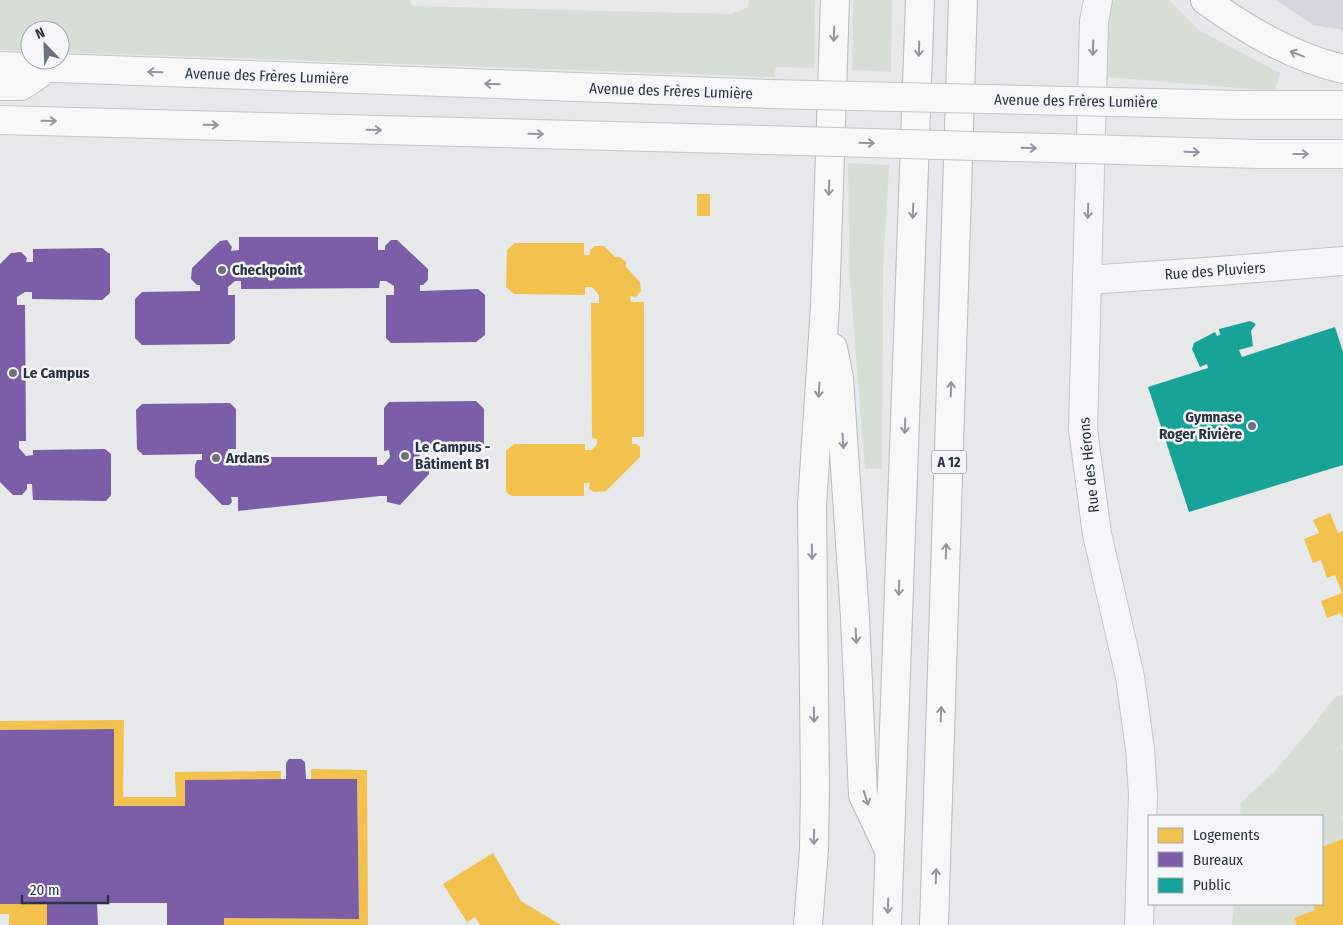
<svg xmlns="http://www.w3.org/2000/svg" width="1343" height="925" font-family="'Fira Sans Condensed',sans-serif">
	<rect width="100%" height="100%" fill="#e6e8ea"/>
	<!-- built -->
	<path fill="#d4d7dd" d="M 1276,0 L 1343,0 L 1343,30 L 1313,25 Z"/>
	<!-- green -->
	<g fill="#d6ded6">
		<path d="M 0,0 L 410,0 L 413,6 L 732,14 L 748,7 L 749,0 L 815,0 L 814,68 L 776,67 L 774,77 L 60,52 L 60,30 L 30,30 L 30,51 L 0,50 Z"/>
		<path d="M 853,0 L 892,0 L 891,72 L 852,70 Z"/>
		<path d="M 1115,0 L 1169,0 L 1200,31 L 1280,73 L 1275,91 L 1108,77 L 1109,7 Z"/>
		<path d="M 848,163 L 889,165 L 883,272 L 882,469 L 865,469 L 850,279 Z"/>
		<path d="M 1343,695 L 1343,746 L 1341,747 L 1343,753 L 1343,816 L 1341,817 L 1343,822 L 1343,839 L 1322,847 L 1322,816 L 1240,816 L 1241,803 L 1276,770 L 1312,727 L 1335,697 Z"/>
		<path d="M 1234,904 L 1313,904 L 1315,910 L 1294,918 L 1297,925 L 1232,925 Z"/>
	</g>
	<!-- homes -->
	<g fill="#f2c14e">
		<rect x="697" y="194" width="13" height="22"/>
		<path d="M 515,243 L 584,243 L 584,255 L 590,255 L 590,250 L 595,246 L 604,246 L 615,257 L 620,257 L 626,262 L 626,267 L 640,282 L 641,291 L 636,297 L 630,296 L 631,302 L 644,302 L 644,437 L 632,437 L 632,444 L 636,444 L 640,447 L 640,457 L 606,491 L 594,492 L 589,489 L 590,483 L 584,483 L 584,496 L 512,496 L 506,492 L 506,451 L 514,444 L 585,444 L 585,450 L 592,450 L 597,444 L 597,439 L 592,438 L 591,303 L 599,303 L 599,295 L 592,287 L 585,287 L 585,295 L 514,294 L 506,287 L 507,250 Z"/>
		<path d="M 1330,513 L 1338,533 L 1343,531 L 1343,619 L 1341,613 L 1327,618 L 1321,601 L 1342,593 L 1335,575 L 1327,578 L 1321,560 L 1313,563 L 1304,539 L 1319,533 L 1313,520 Z"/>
		<path d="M 124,720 L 123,797 L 176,797 L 175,772 L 281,771 L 281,779 L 185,780 L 185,806 L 114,806 L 114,729 L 0,730 L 0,721 Z"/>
		<path d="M 311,769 L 367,770 L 368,925 L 224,925 L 224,918 L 359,919 L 357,779 L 311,779 Z"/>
		<path d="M 1343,839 L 1343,925 L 1297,925 L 1294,918 L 1315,910 L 1313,904 L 1322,904 L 1322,847 Z"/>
		<path d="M 493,853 L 521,901 L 561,925 L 480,925 L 475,917 L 467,922 L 443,884 Z"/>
		<path d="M 0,904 L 47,904 L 47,925 L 9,925 L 9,914 L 0,914 Z"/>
	</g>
	<!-- offices -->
	<g fill="#7b5ea7">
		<path d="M 239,237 L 378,237 L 378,250 L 385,250 L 385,246 L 391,240 L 397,240 L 428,269 L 428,280 L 423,285 L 420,285 L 420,291 L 478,289 L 485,295 L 485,335 L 476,342 L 391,343 L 386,338 L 386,295 L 394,295 L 394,286 L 386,281 L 380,281 L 379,288 L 241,289 L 241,281 L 235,281 L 228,287 L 228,295 L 235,295 L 235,339 L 229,344 L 142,345 L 135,338 L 135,299 L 142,292 L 200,291 L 200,285 L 197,285 L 191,279 L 192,268 L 220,241 L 227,240 L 232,247 L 231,251 L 239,250 Z"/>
		<path d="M 102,248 L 110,254 L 110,293 L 102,300 L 32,299 L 32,292 L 25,292 L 17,297 L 17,305 L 25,305 L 26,441 L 19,441 L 19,448 L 26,456 L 33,455 L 33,450 L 105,449 L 111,454 L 111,495 L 106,501 L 33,500 L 32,484 L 27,484 L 27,489 L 22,495 L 13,495 L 0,482 L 0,264 L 11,253 L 21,252 L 27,258 L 26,262 L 33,262 L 33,249 Z"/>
		<path d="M 476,401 L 484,409 L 484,446 L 479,452 L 420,452 L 419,458 L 423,459 L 429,463 L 429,474 L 400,505 L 387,502 L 387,496 L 380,496 L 238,511 L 238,497 L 231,497 L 232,502 L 229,505 L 222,505 L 195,477 L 195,465 L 197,460 L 202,460 L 202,454 L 143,455 L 137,449 L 136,410 L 142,404 L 230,403 L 236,409 L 236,449 L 228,449 L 228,456 L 236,464 L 243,464 L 243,457 L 377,457 L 377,465 L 383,465 L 390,457 L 389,450 L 384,451 L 384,408 L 389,402 Z"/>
		<path d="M 114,729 L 114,806 L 185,806 L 185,780 L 286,779 L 286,763 L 289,759 L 301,759 L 305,762 L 306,779 L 357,779 L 359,919 L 224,918 L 224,925 L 167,925 L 167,903 L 97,903 L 98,925 L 47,925 L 47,904 L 0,904 L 0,730 Z"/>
	</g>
	<!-- public -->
	<path fill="#17a398" d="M 1250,321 L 1256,324 L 1251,331 L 1253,346 L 1239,350 L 1242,357 L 1335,327 L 1343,352 L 1343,465 L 1189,512 L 1148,387 L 1208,368 L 1207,364 L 1200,367 L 1192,349 L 1194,343 L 1215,332 L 1217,336 L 1220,335 L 1219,329 Z"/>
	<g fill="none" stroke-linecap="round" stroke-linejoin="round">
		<defs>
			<g id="street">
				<path d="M 1098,0 L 1094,22 L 1083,429 L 1097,534 L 1130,677 L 1140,749 L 1143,795 L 1139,925"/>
				<path d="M 1087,280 L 1219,271 L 1343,261"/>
			</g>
			<g id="secondary">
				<path d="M 0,66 L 768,94"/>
				<path d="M 0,86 L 21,86 L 39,74"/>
				<path d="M 1241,105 L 1343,105"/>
				<path d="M 0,120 L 766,140"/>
				<path d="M 1258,154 L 1343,154"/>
			</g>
			<g id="highway">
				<path d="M 1205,0 C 1247,30 1292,57 1343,69"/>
				<path d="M 833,348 L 839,378 L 855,617 L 863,795 L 888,848"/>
				<path d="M 808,925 L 814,849 L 815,788 L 812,505 L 825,306 L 835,0"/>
				<path d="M 887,925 L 920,0"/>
				<path d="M 934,925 L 963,0"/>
			</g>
		</defs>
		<!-- street casing -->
		<use href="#street" stroke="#c4c6c8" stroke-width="30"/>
		<!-- secondary casing -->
		<use href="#secondary" stroke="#c4c6c8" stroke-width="30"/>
		<!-- highway casing -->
		<use href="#highway" stroke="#b8bbbf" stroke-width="30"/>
		<!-- street -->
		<use href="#street" stroke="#f5f6f7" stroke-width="28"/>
		<!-- secondary -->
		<use href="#secondary" stroke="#f8f8f8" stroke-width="28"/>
		<!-- highway -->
		<use href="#highway" stroke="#f8f8f8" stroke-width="28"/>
		<defs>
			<g id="secondary-bridge">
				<path d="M 768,94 L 1241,105"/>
				<path d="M 766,140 L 1258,154"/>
			</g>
		</defs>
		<!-- secondary-bridge casing -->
		<use href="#secondary-bridge" stroke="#c4c6c8" stroke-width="30" stroke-linecap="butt"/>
		<!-- secondary-bridge -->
		<use href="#secondary-bridge" stroke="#f8f8f8" stroke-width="28"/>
	</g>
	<!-- one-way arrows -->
	<defs><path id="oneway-shaft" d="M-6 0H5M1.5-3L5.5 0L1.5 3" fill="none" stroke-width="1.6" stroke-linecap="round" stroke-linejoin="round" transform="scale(1.25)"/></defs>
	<g stroke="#92969e">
		<use href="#oneway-shaft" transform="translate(834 34) rotate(92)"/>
		<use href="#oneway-shaft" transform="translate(919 49) rotate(92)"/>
		<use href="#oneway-shaft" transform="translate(1297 54) rotate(-159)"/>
		<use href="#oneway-shaft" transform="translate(155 72) rotate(-178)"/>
		<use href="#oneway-shaft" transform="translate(492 84) rotate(-178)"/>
		<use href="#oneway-shaft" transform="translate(49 121) rotate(1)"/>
		<use href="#oneway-shaft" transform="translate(211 125) rotate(1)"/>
		<use href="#oneway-shaft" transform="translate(374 130) rotate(1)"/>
		<use href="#oneway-shaft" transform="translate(536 134) rotate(1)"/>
		<use href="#oneway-shaft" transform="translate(867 143) rotate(2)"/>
		<use href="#oneway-shaft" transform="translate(1029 148) rotate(2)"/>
		<use href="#oneway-shaft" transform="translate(1192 152) rotate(2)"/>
		<use href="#oneway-shaft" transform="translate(1301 154)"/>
		<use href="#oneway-shaft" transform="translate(829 188) rotate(92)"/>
		<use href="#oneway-shaft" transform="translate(913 211) rotate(92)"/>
		<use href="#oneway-shaft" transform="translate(951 389) rotate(-88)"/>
		<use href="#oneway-shaft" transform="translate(819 390) rotate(94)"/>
		<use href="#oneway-shaft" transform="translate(905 426) rotate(92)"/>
		<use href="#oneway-shaft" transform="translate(843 441) rotate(86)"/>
		<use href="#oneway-shaft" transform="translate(946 551) rotate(-88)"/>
		<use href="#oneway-shaft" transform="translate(812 552) rotate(89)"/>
		<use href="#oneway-shaft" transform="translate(899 588) rotate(92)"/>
		<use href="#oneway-shaft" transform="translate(856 636) rotate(87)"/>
		<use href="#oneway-shaft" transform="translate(941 714) rotate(-88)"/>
		<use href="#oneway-shaft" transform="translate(814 715) rotate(89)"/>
		<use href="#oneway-shaft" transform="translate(866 798) rotate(72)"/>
		<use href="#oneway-shaft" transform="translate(814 837) rotate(91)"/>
		<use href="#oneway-shaft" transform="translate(936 876) rotate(-88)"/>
		<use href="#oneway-shaft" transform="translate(888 906) rotate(92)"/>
	</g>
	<g stroke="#90959e">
		<use href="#oneway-shaft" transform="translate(1093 48) rotate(92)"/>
		<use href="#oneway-shaft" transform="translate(1088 211) rotate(92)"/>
	</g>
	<!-- markers -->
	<g fill="#6c737f" stroke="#f4f6f9" stroke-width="2">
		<circle cx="222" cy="270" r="5"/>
		<circle cx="13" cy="373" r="5"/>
		<circle cx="1252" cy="426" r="5"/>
		<circle cx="405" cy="456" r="5"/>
		<circle cx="216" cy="458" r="5"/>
	</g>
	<g text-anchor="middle" stroke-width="5" stroke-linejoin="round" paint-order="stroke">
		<!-- shield labels -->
		<rect fill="#f4f6f9" stroke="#676e7b" stroke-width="1" x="931.5" y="450.5" width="35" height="23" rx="4"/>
		<g font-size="14" font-weight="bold" fill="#2b3445">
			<text x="949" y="467">A 12</text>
		</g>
		<!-- street labels -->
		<g font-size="15" fill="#2b3445" stroke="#f4f6f9">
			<text transform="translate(267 76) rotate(2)" y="5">Avenue des Frères Lumière</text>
			<text transform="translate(671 91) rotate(2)" y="5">Avenue des Frères Lumière</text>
			<text transform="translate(1076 101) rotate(1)" y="5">Avenue des Frères Lumière</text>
			<text transform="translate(1215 271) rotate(-4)" y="5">Rue des Pluviers</text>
			<text transform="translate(1089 465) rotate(-96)" y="5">Rue des Hérons</text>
		</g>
		<!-- poi labels -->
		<g font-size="15" font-weight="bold" fill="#2b3445" stroke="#f4f6f9" text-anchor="start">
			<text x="232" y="275">Checkpoint</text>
			<text x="23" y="378">Le Campus</text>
			<text x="1242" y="422" text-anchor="end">Gymnase<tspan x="1242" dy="17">Roger Rivière</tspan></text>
			<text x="415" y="452">Le Campus -<tspan x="415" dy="17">Bâtiment B1</tspan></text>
			<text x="226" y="463">Ardans</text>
		</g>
	</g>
	<!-- legend -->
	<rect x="1148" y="815" width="175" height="90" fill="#f4f6f9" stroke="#a4a8b1"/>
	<rect x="1158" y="828" width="25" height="15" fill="#f2c14e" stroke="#a4a8b1"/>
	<text x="1193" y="840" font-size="15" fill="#2b3445">Logements</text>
	<rect x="1158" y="852" width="25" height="15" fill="#7b5ea7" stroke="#a4a8b1"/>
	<text x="1193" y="865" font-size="15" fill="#2b3445">Bureaux</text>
	<rect x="1158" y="878" width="25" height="15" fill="#17a398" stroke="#a4a8b1"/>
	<text x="1193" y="890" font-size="15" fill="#2b3445">Public</text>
	<!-- north arrow -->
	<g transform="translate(45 45) rotate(337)"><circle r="24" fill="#f4f6f9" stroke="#a4a8b1"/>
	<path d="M0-4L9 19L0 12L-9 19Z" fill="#6c737f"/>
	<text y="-8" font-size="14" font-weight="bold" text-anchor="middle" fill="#2b3445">N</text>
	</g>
	<!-- scale -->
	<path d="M22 895v8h86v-8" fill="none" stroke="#2b3445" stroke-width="2.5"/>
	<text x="30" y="895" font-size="15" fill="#2b3445" stroke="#f4f6f9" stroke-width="4" paint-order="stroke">20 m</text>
</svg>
